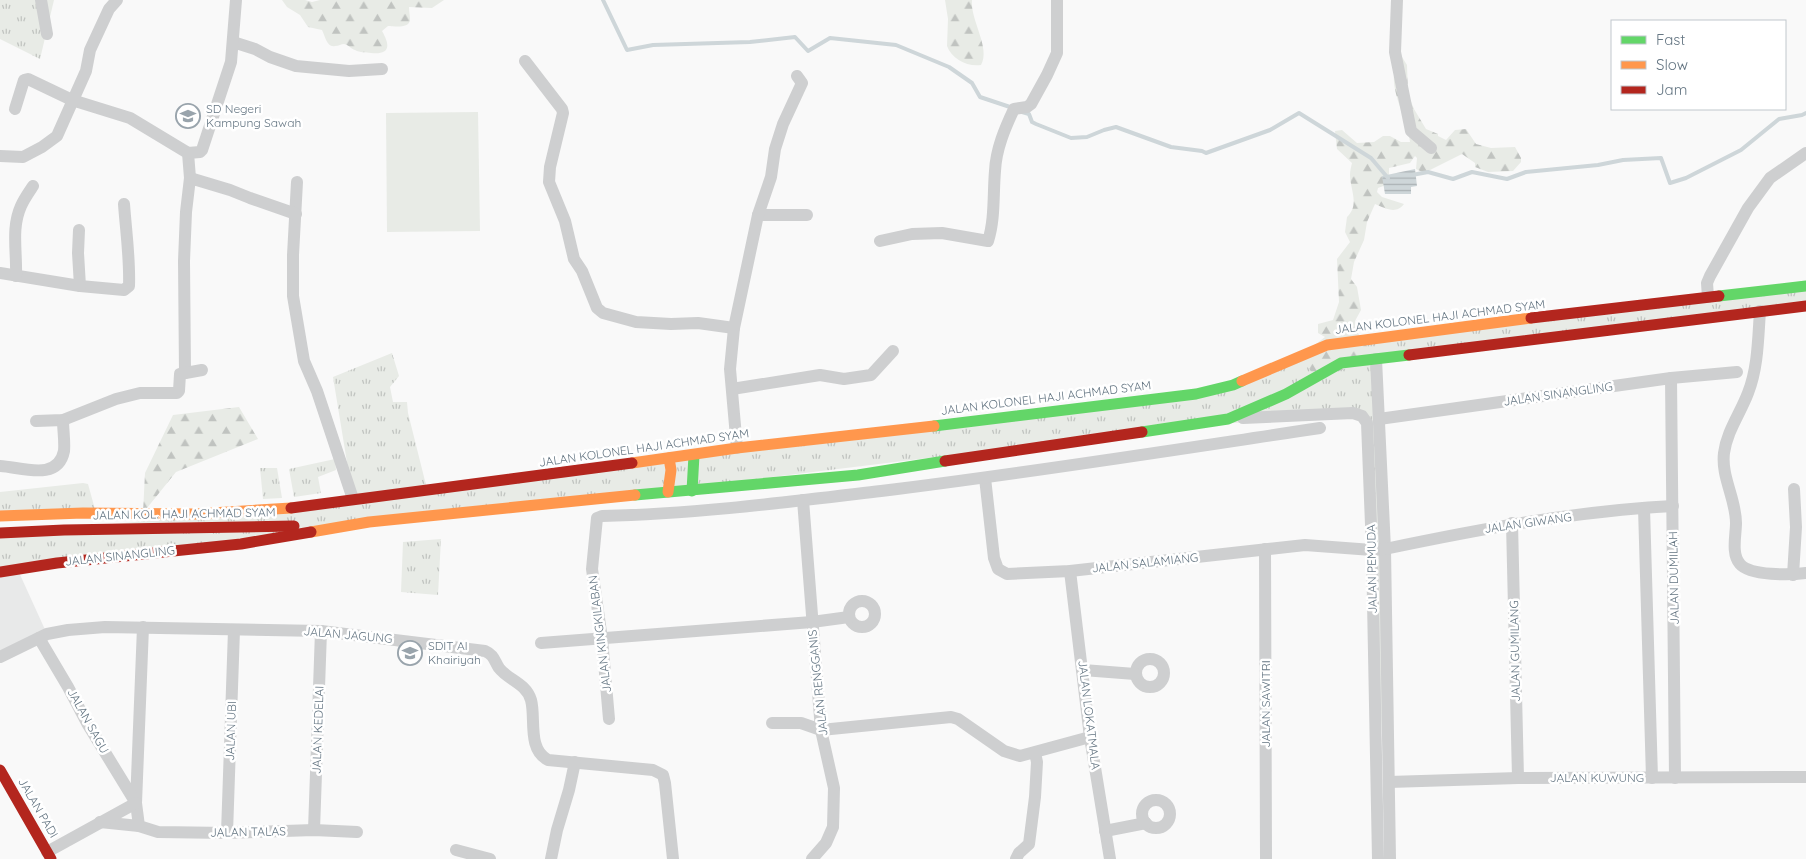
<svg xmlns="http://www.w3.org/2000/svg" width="1806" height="859" font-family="Quicksand,sans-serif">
	<defs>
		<pattern id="grass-tufts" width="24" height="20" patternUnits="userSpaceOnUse" patternTransform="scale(1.25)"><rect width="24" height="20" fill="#e8ebe6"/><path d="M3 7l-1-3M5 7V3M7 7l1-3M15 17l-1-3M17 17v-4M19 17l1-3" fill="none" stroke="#c0c3c0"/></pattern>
		<pattern id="forest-firs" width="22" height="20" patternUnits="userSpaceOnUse" patternTransform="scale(1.25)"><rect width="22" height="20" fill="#e8ebe6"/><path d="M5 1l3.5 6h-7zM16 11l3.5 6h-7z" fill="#c0c3c0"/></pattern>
		<pattern id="water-rules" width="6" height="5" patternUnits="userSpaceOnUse" patternTransform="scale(1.25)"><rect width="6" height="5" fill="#ced6d9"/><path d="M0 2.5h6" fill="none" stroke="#abb2b5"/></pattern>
	</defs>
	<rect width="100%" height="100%" fill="#f9f9f9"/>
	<!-- built -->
	<path fill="#e8e9e9" d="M 17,568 L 47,634 L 0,658 L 0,572 Z"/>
	<!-- grass -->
	<g fill="url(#grass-tufts)">
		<path d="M 0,0 L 54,0 L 40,59 L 0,39 Z"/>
		<path d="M 1806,286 L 1806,306 L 1376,359 L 1390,859 L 1362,416 L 1196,425 L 0,572 L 0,534 L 282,509 L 353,499 L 333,377 L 392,353 L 399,376 L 390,387 L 393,402 L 407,402 L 408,413 L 427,489 L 1196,394 L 1327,345 Z"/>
		<path d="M 335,459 L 336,470 L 318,477 L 321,493 L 294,497 L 289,469 Z"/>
		<path d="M 260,468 L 277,468 L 282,498 L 263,499 Z"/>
		<path d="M 83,483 L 88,484 L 96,513 L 0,516 L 0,492 Z"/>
		<path d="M 441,539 L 438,595 L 401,592 L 403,542 Z"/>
	</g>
	<!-- forest -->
	<g fill="url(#forest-firs)">
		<path d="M 282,0 L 305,0 L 312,2 L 320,0 L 444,0 L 432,8 L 409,7 C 409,11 410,16 410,20 C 409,29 394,26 388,26 L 382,31 C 390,45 391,55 371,53 C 366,52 360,53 355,50 C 351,49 349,45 344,44 C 341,44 339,46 335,46 C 327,48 325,36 322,30 L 308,27 L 300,15 L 287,7 Z"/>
		<path d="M 945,0 L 972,0 C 970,20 991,48 981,65 C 967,67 952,59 947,46 L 948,19 Z"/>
		<path d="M 1402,57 L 1407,65 L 1408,94 L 1414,109 L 1426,129 L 1438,134 L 1438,136 L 1446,140 L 1455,130 L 1466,129 L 1476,144 L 1491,148 L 1515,147 L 1521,158 L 1521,162 L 1513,171 L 1488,172 L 1475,167 L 1475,163 L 1462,154 L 1424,173 L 1416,169 L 1417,158 L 1415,156 L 1410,163 L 1389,168 L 1389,176 L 1386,185 L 1378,188 L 1377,192 L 1382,197 L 1404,204 C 1396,215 1385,208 1375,204 L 1367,222 L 1364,240 L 1354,262 L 1351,279 L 1357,287 L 1361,310 L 1355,321 L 1355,329 L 1376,359 L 1317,378 L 1299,357 L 1325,337 L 1318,333 L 1318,324 L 1333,320 L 1339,302 L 1337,259 L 1350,242 L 1345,232 L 1347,217 C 1360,205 1350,189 1350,175 C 1350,171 1351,167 1352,163 L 1337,149 L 1335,131 L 1342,130 L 1357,143 L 1374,142 L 1383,136 L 1390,136 L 1401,142 L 1410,142 C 1408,122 1392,95 1394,75 C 1395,70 1399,62 1402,57 Z"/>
		<path d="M 239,407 L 258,439 L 176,472 L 143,513 L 145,473 L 173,415 Z"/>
	</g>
	<!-- pitch -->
	<path fill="#e8ebe6" d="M 478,112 L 480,231 L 387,232 L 386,113 Z"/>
	<!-- water -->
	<path fill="url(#water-rules)" d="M 1415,169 L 1417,186 L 1411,187 L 1411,194 L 1385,194 L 1382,176 Z"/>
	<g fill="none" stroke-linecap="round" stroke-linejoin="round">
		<!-- stream -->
		<g stroke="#ced6d9" stroke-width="4">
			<path d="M 603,0 L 627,50 L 653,45 L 750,42 L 795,37 L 808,51 L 830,38 L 896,45 L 949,67 L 972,83 L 980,97 L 1013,108"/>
			<path d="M 1022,112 L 1029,114 L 1032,122 L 1036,124 L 1071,138 L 1087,137 L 1104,130 L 1116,127 L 1171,147 L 1202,151 L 1206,153 L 1270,130 L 1299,113 L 1371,158 L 1388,178"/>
			<path d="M 1412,175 L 1428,172 L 1453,179 L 1472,172 L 1507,179 L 1526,172 L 1598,165 L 1623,160 L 1661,158 L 1670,183 L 1686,178 L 1741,150 L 1779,119 L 1802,115 L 1806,113"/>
		</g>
		<!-- street -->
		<g stroke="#cecfd0" stroke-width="12">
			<path d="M 41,0 L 47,34"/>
			<path d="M 1397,0 L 1395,52 L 1411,131 L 1431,148"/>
			<path d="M 233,42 L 255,49 L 270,57 L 296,66 L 349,71 L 382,69"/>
			<path d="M 525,61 L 562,109 L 563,113 L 550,167 L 549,182 L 565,221 L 574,259 L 582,271 L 597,308 L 603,313 L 636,322 L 671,324 L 698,323 L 734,328"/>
			<path d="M 15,109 L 24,80 L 28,79 L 72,100 L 130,118 L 188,153 L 190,178"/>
			<path d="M 188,153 L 200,152 L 202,150 L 231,62 L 236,0"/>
			<path d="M 0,156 L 23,157 L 42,147 L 57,136 L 86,71 L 90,50 L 109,9 L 117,0"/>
			<path d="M 297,182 L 293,255 L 293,296 L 304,361 L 317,391 L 353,499"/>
			<path d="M 758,215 L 807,215"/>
			<path d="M 79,230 L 78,253 L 80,286 L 124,290 L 129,286 C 130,258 126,232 124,204"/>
			<path d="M 880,241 L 912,234 L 942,233 L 988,241 C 995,220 993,194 995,171 C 996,149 1005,128 1014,109 L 1027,107 L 1031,104 L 1047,75 L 1057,53 L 1057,0"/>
			<path d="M 0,273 L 80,286"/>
			<path d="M 16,276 C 17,252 11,228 21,206 C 24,199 29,192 33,186"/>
			<path d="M 1708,297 L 1707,283 L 1710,276 L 1748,208 L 1770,178 L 1806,153"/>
			<path d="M 1760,311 C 1758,339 1758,368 1748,393 C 1740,414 1727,431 1724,453 C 1721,477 1736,499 1736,523 C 1736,535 1731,554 1740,564 C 1750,576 1791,575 1806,573"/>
			<path d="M 1376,359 L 1385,549 L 1390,859"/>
			<path d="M 185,373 L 184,261 L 186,212 L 190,178 L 230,190 L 250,198 L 296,214"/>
			<path d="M 1671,378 L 1675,778"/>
			<path d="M 732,389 L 820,375 L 844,379 L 871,375 L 893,351"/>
			<path d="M 1243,418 L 1353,413 L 1362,416 L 1367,423 L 1372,550 L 1378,859"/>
			<path d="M 1379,419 L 1671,378 L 1737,372"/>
			<path d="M 36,421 L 63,420 L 116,399 L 140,393 L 177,393 L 179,391 L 180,374 L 202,370"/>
			<path d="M 737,448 L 730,369 L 734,328 L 758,215 L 771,177 L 775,149 L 783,124 L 802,83 L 797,76"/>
			<path d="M 0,466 C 21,467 58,482 64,451 C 65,442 63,430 63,420"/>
			<path d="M 985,478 L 994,558 L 998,569 L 1007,574 L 1070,571 L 1305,545 L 1372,550 L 1385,549 C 1481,529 1576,511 1673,506"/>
			<path d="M 803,500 L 821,730 L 834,788 L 833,827 L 826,843 L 812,859"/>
			<path d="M 1644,508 L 1652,778"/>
			<path d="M 1512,523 L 1518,778"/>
			<path d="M 1265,549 L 1266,859"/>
			<path d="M 1070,571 L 1090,737 L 1110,859"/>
			<path d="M 1793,575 L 1796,527 L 1794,489"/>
			<circle cx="862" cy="614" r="13"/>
			<path d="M 143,627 L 136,803 L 139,826 L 158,832 L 227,833 L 314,830 L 357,832"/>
			<path d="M 39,638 L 68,687 L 87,723 L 136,803"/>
			<path d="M 541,643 L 812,622 L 849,617"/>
			<path d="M 0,657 L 47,634 L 68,630 L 105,627 L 321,631 L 485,651 C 494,655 494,660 499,668 C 508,680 526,683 531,700 C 536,718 527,749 548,760 L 653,770 L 663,775 L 665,783 L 673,859"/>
			<circle cx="1150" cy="673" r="14"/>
			<path d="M 1083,670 L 1135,674"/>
			<path d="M 609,719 L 602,639 L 592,569 L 597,518 L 602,516 C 695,514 788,502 881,491 C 1028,473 1173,450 1320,428"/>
			<path d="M 772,723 L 801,723 L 821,730 L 951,717 L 958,719 L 1004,751 L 1020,756 L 1090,737"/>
			<path d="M 1389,782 L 1518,778 L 1806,777"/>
			<circle cx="1156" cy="814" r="14"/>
			<path d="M 100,822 L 139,826"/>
			<path d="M 314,830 L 321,631"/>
			<path d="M 1105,831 L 1146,823"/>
			<path d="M 227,833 L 234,630"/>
			<path d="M 456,850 L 490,859"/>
			<path d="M 47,852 L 136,803"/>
			<path d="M 551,859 L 557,830 L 569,790 L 575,762"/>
			<path d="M 1016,859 L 1019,853 L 1029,844 L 1035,797 L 1037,762 L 1035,753"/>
		</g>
		<!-- fast -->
		<g stroke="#63d668" stroke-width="11">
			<path d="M 1719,296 L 1806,286"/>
			<path d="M 934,426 L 1196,394 L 1233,385 L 1242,381"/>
			<path d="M 1142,432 L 1228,419 L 1286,394 L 1341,363 L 1409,355"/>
			<path d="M 692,491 L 694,455"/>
			<path d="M 635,495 L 858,475 L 945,461"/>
		</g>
		<!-- slow -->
		<g stroke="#ff974d" stroke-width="11">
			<path d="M 1242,381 L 1327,345 L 1531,318"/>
			<path d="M 632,463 L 737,448 L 934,426"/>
			<path d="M 668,492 L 671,470 L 669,458"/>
			<path d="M 0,516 L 83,513 L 195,514 L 291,508"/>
			<path d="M 311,532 L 369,522 L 635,495"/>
		</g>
		<!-- jam -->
		<g stroke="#b3261e" stroke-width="11">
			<path d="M 1531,318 L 1719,296"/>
			<path d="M 1409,355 L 1806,306"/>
			<path d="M 945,461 L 1142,432"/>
			<path d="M 291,508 L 632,463"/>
			<path d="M 0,533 L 64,530 L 294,526"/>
			<path d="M 0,572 L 57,563 L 241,544 L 311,532"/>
			<path d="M 0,770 L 51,859"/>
		</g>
	</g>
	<!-- icons -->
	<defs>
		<symbol id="school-ring" viewBox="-11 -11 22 22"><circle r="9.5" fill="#fff" stroke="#99a4ac" stroke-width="1.5"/><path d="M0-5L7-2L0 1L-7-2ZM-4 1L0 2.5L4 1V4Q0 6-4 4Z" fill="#99a4ac"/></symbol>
	</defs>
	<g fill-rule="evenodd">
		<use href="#school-ring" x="174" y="102" width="28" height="28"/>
		<use href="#school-ring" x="396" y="639" width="28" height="28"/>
	</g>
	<g text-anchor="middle" stroke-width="5" stroke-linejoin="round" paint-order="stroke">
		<!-- poi labels -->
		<g font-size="12" fill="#657683" stroke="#fff" text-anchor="start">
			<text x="206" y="113">SD Negeri<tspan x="206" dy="14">Kampung Sawah</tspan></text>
			<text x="428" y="650">SDIT Al<tspan x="428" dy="14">Khairiyah</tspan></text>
		</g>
		<!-- street labels -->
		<g font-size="12" fill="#657683" stroke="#fff">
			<text transform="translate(1440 317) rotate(-7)" y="4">JALAN KOLONEL HAJI ACHMAD SYAM</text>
			<text transform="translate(1558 394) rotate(-8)" y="4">JALAN SINANGLING</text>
			<text transform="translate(1046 398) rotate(-7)" y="4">JALAN KOLONEL HAJI ACHMAD SYAM</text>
			<text transform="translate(644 448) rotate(-8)" y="4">JALAN KOLONEL HAJI ACHMAD SYAM</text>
			<text transform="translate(184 514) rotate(-1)" y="4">JALAN KOL. HAJI ACHMAD SYAM</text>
			<text transform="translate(1528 523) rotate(-8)" y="4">JALAN GIWANG</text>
			<text transform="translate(120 556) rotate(-6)" y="4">JALAN SINANGLING</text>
			<text transform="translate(1145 563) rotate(-6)" y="4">JALAN SALAMIANG</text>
			<text transform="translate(1372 569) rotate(-91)" y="4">JALAN PEMUDA</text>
			<text transform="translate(1674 578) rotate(-91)" y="4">JALAN DUMILAH</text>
			<text transform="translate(600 634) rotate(-97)" y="4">JALAN KINGKILABAN</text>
			<text transform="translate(348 635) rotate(5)" y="4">JALAN JAGUNG</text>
			<text transform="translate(1515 651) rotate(-91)" y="4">JALAN GUMILANG</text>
			<text transform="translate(818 683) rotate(-96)" y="4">JALAN RENGGANIS</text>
			<text transform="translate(1266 704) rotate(-90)" y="4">JALAN SAWITRI</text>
			<text transform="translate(1089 715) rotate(83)" y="4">JALAN LOKATMALA</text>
			<text transform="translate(88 721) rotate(61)" y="4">JALAN SAGU</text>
			<text transform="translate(318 730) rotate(-88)" y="4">JALAN KEDELAI</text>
			<text transform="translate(231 731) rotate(-88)" y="4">JALAN UBI</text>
			<text x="1597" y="782">JALAN KUWUNG</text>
			<text transform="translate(38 808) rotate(60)" y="4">JALAN PADI</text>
			<text transform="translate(248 832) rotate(-1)" y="4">JALAN TALAS</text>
		</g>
	</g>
	<!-- legend -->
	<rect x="1611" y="20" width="175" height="90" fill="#ffffff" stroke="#c1c8cd"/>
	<rect x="1621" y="36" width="25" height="8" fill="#63d668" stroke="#c1c8cd"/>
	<text x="1656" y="45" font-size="15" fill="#657683">Fast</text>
	<rect x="1621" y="61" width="25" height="8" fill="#ff974d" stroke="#c1c8cd"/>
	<text x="1656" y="70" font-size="15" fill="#657683">Slow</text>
	<rect x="1621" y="86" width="25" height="8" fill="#b3261e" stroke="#c1c8cd"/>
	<text x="1656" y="95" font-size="15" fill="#657683">Jam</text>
</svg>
